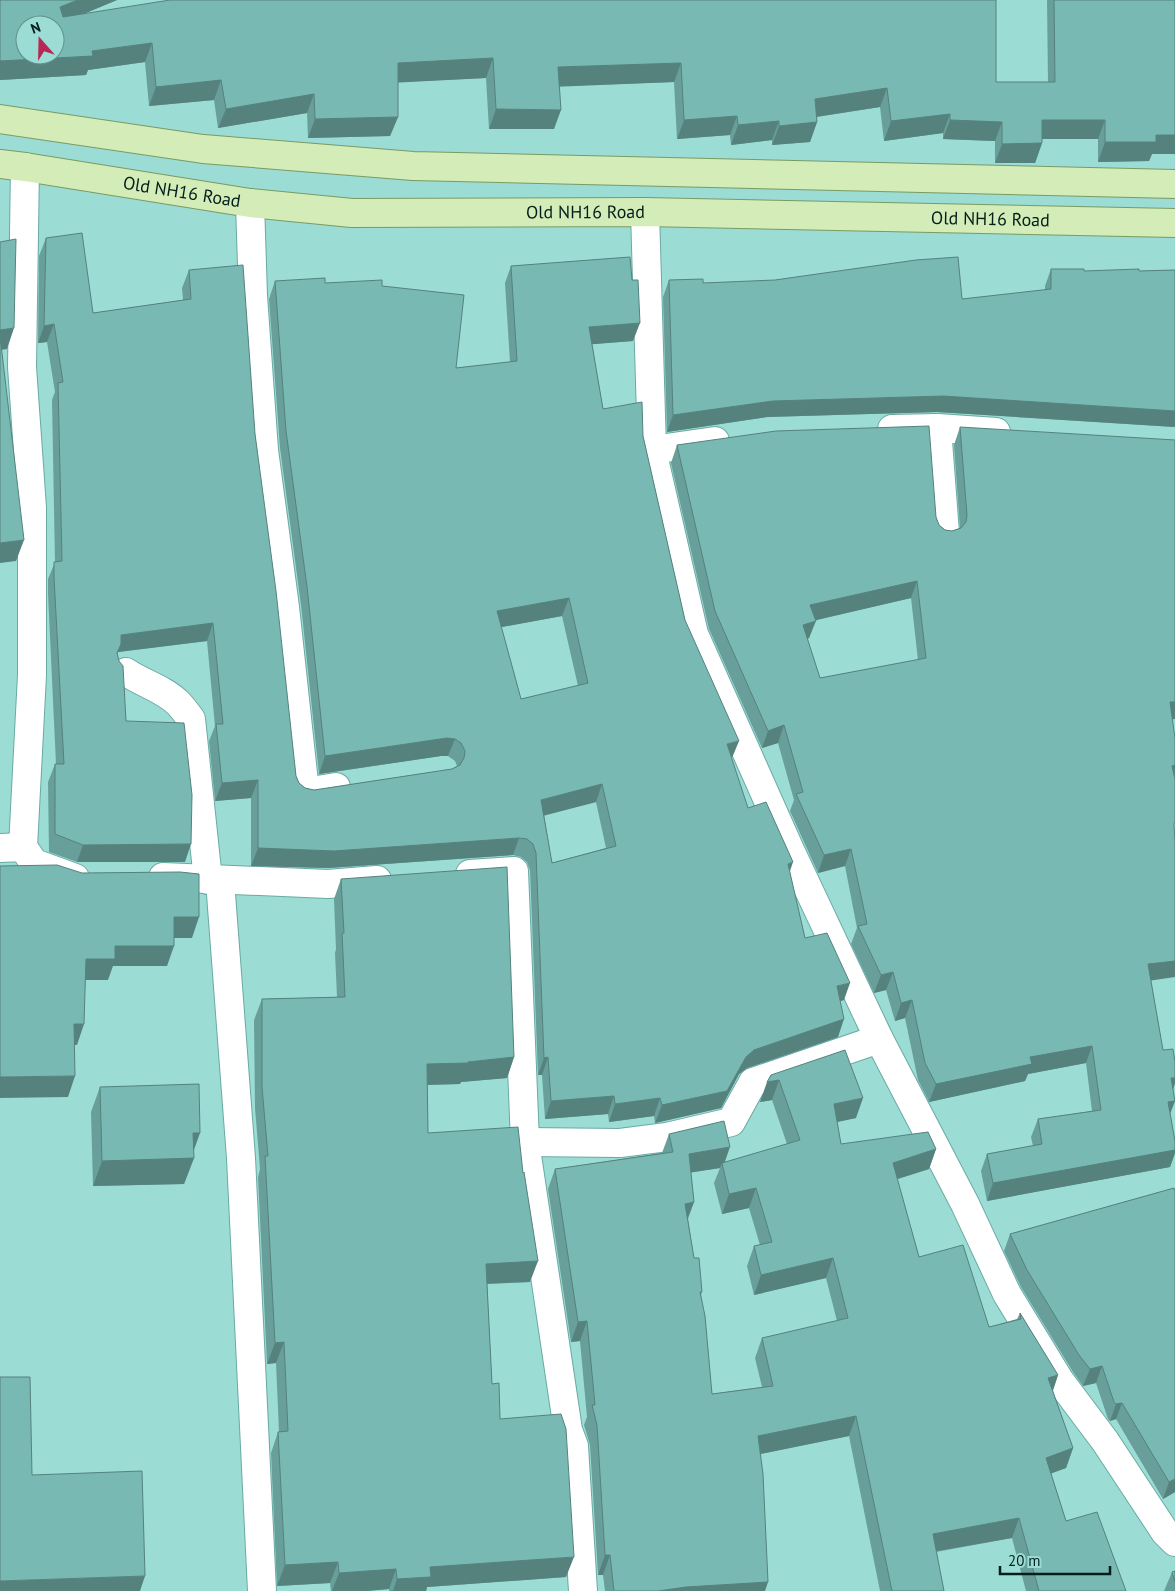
<svg xmlns="http://www.w3.org/2000/svg" width="1175" height="1591" font-family="'PT Sans',sans-serif">
	<rect width="100%" height="100%" fill="#9bdcd5"/>
	<g fill="none" stroke-linecap="round" stroke-linejoin="round">
		<defs>
			<g id="minor">
				<path d="M 250,203 L 253,296 L 264,450 L 285,607 L 305,792 L 336,787"/>
				<path d="M 645,212 L 652,450 L 694,634 L 790,850 L 879,1039 L 965,1204 L 1007,1294 L 1060,1381 L 1105,1441 L 1165,1532 L 1175,1542"/>
				<path d="M 937,428 L 945,533"/>
				<path d="M 892,429 L 937,428 L 996,432"/>
				<path d="M 652,450 L 715,441"/>
				<path d="M 126,672 C 142,683 164,689 178,703 C 183,708 187,714 191,719 L 208,880"/>
				<path d="M 23,847 L 32,675 L 32,508 L 22,367 L 25,167"/>
				<path d="M 0,848 L 23,847 L 34,863 L 75,878"/>
				<path d="M 470,874 L 514,871 L 525,1142 L 568,1430 L 574,1446 L 583,1591"/>
				<path d="M 163,877 L 328,884 L 377,880"/>
				<path d="M 220,881 L 241,1158 L 262,1591"/>
				<path d="M 525,1142 L 620,1143 L 667,1137 L 731,1122 L 753,1082 L 879,1039"/>
			</g>
			<g id="primary">
				<path d="M 0,119 L 203,149 L 413,166 L 1175,184"/>
				<path id="s1" d="M 0,164 L 25,167 L 250,203 L 352,213 L 645,212 L 1175,223"/>
			</g>
		</defs>
		<!-- minor casing -->
		<use href="#minor" stroke="#6aaaa4" stroke-width="30"/>
		<!-- primary casing -->
		<use href="#primary" stroke="#799b62" stroke-width="30"/>
		<!-- minor -->
		<use href="#minor" stroke="#fff" stroke-width="28"/>
		<!-- primary -->
		<use href="#primary" stroke="#d4ecb7" stroke-width="28"/>
	</g>
	<!-- wall -->
	<g fill="#689f9a" fill-rule="evenodd">
		<path d="M 0,0 L 117,0 L 83,14 L 996,82 L 1048,82 L 1047,0 L 1175,0 L 1152,154 L 1149,161 L 1098,162 L 1098,139 L 1042,139 L 1042,143 L 1035,163 L 995,163 L 995,141 L 943,139 L 943,133 L 884,141 L 880,107 L 817,117 L 817,122 L 810,142 L 772,145 L 772,140 L 731,145 L 730,135 L 677,139 L 674,82 L 559,86 L 554,129 L 489,129 L 486,78 L 398,82 L 398,117 L 390,136 L 308,138 L 307,113 L 218,128 L 214,100 L 149,106 L 145,62 L 88,70 L 86,75 L 0,80 Z"/>
		<path d="M 46,238 L 93,313 L 183,300 L 182,288 L 189,270 L 255,434 L 296,776 L 299,783 L 305,788 L 314,790 L 452,769 L 457,766 L 455,761 L 448,756 L 441,756 L 319,774 L 301,605 L 280,448 L 269,299 L 275,281 L 325,283 L 382,286 L 456,368 L 510,362 L 505,283 L 511,266 L 633,341 L 592,344 L 603,409 L 643,436 L 685,620 L 748,808 L 790,873 L 805,938 L 844,1000 L 840,1001 L 838,1037 L 747,1068 L 739,1074 L 721,1108 L 655,1123 L 654,1116 L 609,1122 L 608,1114 L 545,1119 L 542,1075 L 538,1075 L 530,870 L 527,862 L 521,857 L 513,855 L 328,868 L 251,866 L 251,798 L 215,801 L 209,741 L 215,726 L 207,641 L 118,652 L 117,655 L 126,721 L 185,862 L 77,862 L 49,852 L 48,782 L 55,764 L 56,764 L 48,594 L 48,579 L 55,562 L 52,400 L 55,392 L 47,342 L 38,343 L 39,256 ZM 562,616 L 578,686 L 521,699 L 501,627 ZM 596,802 L 606,848 L 552,863 L 544,815 Z"/>
		<path d="M 1051,269 L 1084,271 L 1139,271 L 1175,270 L 1175,427 L 937,412 L 767,417 L 667,432 L 663,297 L 669,280 L 703,283 L 962,299 L 1045,290 L 1045,286 Z"/>
		<path d="M 960,427 L 1172,719 L 1175,738 L 1175,776 L 1151,981 L 1163,1050 L 1175,1083 L 1173,1090 L 1175,1101 L 1170,1113 L 1175,1141 L 1175,1153 L 1170,1167 L 987,1201 L 981,1171 L 987,1154 L 1033,1146 L 1031,1137 L 1038,1119 L 1092,1111 L 1086,1063 L 1028,1074 L 1025,1081 L 929,1102 L 918,1080 L 905,1018 L 895,1021 L 886,990 L 874,993 L 851,944 L 857,928 L 845,866 L 818,873 L 790,811 L 794,800 L 778,743 L 762,748 L 709,629 L 671,463 L 677,445 L 936,517 L 939,525 L 945,530 L 952,531 L 960,528 L 954,445 ZM 911,598 L 918,660 L 820,678 L 807,639 L 809,638 L 815,620 Z"/>
		<path d="M 341,879 L 514,1057 L 507,1078 L 461,1082 L 460,1084 L 427,1085 L 428,1133 L 530,1282 L 487,1284 L 492,1384 L 500,1419 L 566,1577 L 427,1587 L 426,1591 L 389,1591 L 389,1589 L 366,1591 L 331,1591 L 330,1583 L 277,1586 L 271,1453 L 278,1432 L 279,1432 L 276,1363 L 267,1364 L 258,1177 L 260,1169 L 255,1108 L 254,1020 L 262,999 L 337,997 L 335,953 L 336,949 L 334,899 Z"/>
		<path d="M 771,1075 L 856,1118 L 837,1122 L 841,1144 L 936,1149 L 929,1169 L 897,1179 L 919,1257 L 989,1327 L 1017,1319 L 1020,1313 L 1058,1375 L 1053,1391 L 1073,1448 L 1066,1468 L 1051,1473 L 1066,1521 L 1126,1591 L 1026,1591 L 1012,1538 L 936,1552 L 944,1591 L 880,1591 L 849,1436 L 760,1454 L 765,1591 L 605,1591 L 603,1575 L 598,1575 L 590,1445 L 584,1425 L 587,1417 L 580,1341 L 571,1342 L 548,1189 L 555,1169 L 662,1153 L 669,1134 L 725,1162 L 787,1144 L 772,1100 L 760,1102 ZM 720,1168 L 714,1183 L 722,1214 L 749,1208 L 760,1245 L 754,1246 L 747,1266 L 754,1295 L 826,1278 L 837,1321 L 762,1338 L 755,1358 L 762,1387 L 712,1394 L 701,1295 L 702,1292 L 694,1258 L 688,1219 L 694,1202 L 691,1172 Z"/>
		<path d="M 100,1087 L 193,1152 L 194,1158 L 184,1184 L 93,1186 L 91,1112 Z"/>
		<path d="M 1174,1188 L 1175,1492 L 1163,1499 L 1116,1419 L 1110,1421 L 1108,1419 L 1096,1383 L 1083,1386 L 1073,1372 L 1021,1287 L 1004,1251 L 1010,1234 Z"/>
		<path d="M 1175,1571 L 1175,1591 L 1164,1591 L 1172,1572 Z"/>
	</g>
	<!-- shaded-wall -->
	<g fill="#55827d">
		<path d="M 78,0 L 117,0 L 55,26 L 60,7 Z"/>
		<path d="M 152,43 L 145,62 L 88,70 L 86,75 L 0,80 L 0,61 Z"/>
		<path d="M 493,58 L 486,78 L 390,83 L 398,63 Z"/>
		<path d="M 681,63 L 674,82 L 551,87 L 558,67 Z"/>
		<path d="M 221,80 L 214,100 L 149,106 L 156,87 Z"/>
		<path d="M 887,88 L 880,107 L 808,118 L 815,99 Z"/>
		<path d="M 314,94 L 307,113 L 218,128 L 226,109 Z"/>
		<path d="M 496,109 L 561,110 L 554,129 L 489,129 Z"/>
		<path d="M 950,114 L 943,133 L 884,141 L 891,121 Z"/>
		<path d="M 737,116 L 730,135 L 677,139 L 684,120 Z"/>
		<path d="M 398,117 L 390,136 L 308,138 L 315,119 Z"/>
		<path d="M 950,120 L 1002,122 L 995,141 L 943,139 Z"/>
		<path d="M 1042,120 L 1105,120 L 1098,139 L 1035,139 Z"/>
		<path d="M 779,121 L 772,140 L 731,145 L 738,125 Z"/>
		<path d="M 817,122 L 810,142 L 772,145 L 779,126 Z"/>
		<path d="M 1156,135 L 1175,135 L 1175,154 L 1152,154 L 1149,161 L 1098,162 L 1105,142 Z"/>
		<path d="M 1042,143 L 1035,163 L 995,163 L 1002,144 Z"/>
		<path d="M 640,323 L 633,341 L 583,345 L 589,327 Z"/>
		<path d="M 54,324 L 47,342 L 38,343 L 44,326 Z"/>
		<path d="M 14,328 L 7,349 L 0,350 L 0,330 Z"/>
		<path d="M 943,396 L 1175,411 L 1175,427 L 937,412 L 767,417 L 667,432 L 673,415 L 773,401 Z"/>
		<path d="M 24,540 L 16,561 L 0,563 L 0,543 Z"/>
		<path d="M 917,581 L 911,598 L 804,623 L 810,605 Z"/>
		<path d="M 569,598 L 562,616 L 491,629 L 497,611 Z"/>
		<path d="M 816,621 L 809,638 L 796,643 L 803,625 Z"/>
		<path d="M 213,623 L 207,641 L 118,652 L 115,662 L 121,635 Z"/>
		<path d="M 1170,702 L 1175,702 L 1175,719 L 1163,720 Z"/>
		<path d="M 784,725 L 778,743 L 762,748 L 768,731 Z"/>
		<path d="M 447,738 L 455,739 L 448,756 L 441,756 L 319,774 L 325,756 Z"/>
		<path d="M 739,741 L 732,758 L 727,744 Z"/>
		<path d="M 1175,765 L 1175,776 L 1173,782 L 1172,766 Z"/>
		<path d="M 258,780 L 251,798 L 215,801 L 222,783 Z"/>
		<path d="M 602,784 L 596,802 L 535,818 L 541,800 Z"/>
		<path d="M 519,838 L 513,855 L 328,868 L 251,866 L 258,848 Z"/>
		<path d="M 191,844 L 185,862 L 77,862 L 83,845 Z"/>
		<path d="M 851,849 L 845,866 L 818,873 L 824,855 Z"/>
		<path d="M 793,862 L 787,880 L 788,864 Z"/>
		<path d="M 174,917 L 199,917 L 192,938 L 167,938 Z"/>
		<path d="M 115,946 L 174,946 L 167,966 L 113,966 L 108,980 L 78,980 L 86,959 Z"/>
		<path d="M 1175,961 L 1175,977 L 1141,982 L 1148,964 Z"/>
		<path d="M 893,972 L 886,990 L 874,993 L 881,975 Z"/>
		<path d="M 850,983 L 844,1000 L 830,1004 L 837,986 Z"/>
		<path d="M 912,1000 L 905,1018 L 895,1021 L 901,1003 Z"/>
		<path d="M 844,1019 L 838,1037 L 747,1068 L 739,1074 L 721,1108 L 655,1123 L 662,1105 L 746,1057 L 754,1050 Z"/>
		<path d="M 74,1024 L 84,1024 L 77,1045 L 67,1045 Z"/>
		<path d="M 1092,1046 L 1086,1063 L 1028,1074 L 1025,1081 L 929,1102 L 936,1084 L 1030,1057 Z"/>
		<path d="M 514,1057 L 507,1078 L 461,1082 L 460,1084 L 419,1085 L 427,1064 Z"/>
		<path d="M 548,1057 L 542,1075 L 538,1075 L 544,1058 Z"/>
		<path d="M 75,1076 L 68,1097 L 0,1098 L 0,1077 Z"/>
		<path d="M 1171,1078 L 1175,1078 L 1175,1083 L 1171,1095 Z"/>
		<path d="M 779,1080 L 772,1100 L 760,1102 L 767,1082 Z"/>
		<path d="M 614,1096 L 608,1114 L 545,1119 L 551,1101 Z"/>
		<path d="M 660,1098 L 654,1116 L 609,1122 L 615,1104 Z"/>
		<path d="M 863,1098 L 856,1118 L 827,1124 L 834,1104 Z"/>
		<path d="M 1175,1101 L 1168,1119 L 1168,1102 Z"/>
		<path d="M 193,1133 L 200,1133 L 191,1158 L 194,1158 L 184,1184 L 93,1186 L 102,1161 Z"/>
		<path d="M 730,1147 L 723,1167 L 722,1163 L 720,1168 L 682,1174 L 689,1154 Z"/>
		<path d="M 936,1149 L 929,1169 L 885,1183 L 893,1163 Z"/>
		<path d="M 1175,1150 L 1175,1153 L 1170,1167 L 987,1201 L 993,1183 Z"/>
		<path d="M 756,1188 L 749,1208 L 722,1214 L 729,1194 Z"/>
		<path d="M 694,1202 L 686,1222 L 685,1204 Z"/>
		<path d="M 833,1258 L 826,1278 L 754,1295 L 761,1275 Z"/>
		<path d="M 538,1261 L 530,1282 L 479,1284 L 486,1264 Z"/>
		<path d="M 587,1321 L 580,1341 L 571,1342 L 578,1322 Z"/>
		<path d="M 284,1342 L 276,1363 L 267,1364 L 275,1343 Z"/>
		<path d="M 1102,1366 L 1096,1383 L 1083,1386 L 1090,1369 Z"/>
		<path d="M 1058,1375 L 1051,1395 L 1048,1378 Z"/>
		<path d="M 1122,1403 L 1116,1419 L 1110,1421 L 1116,1404 Z"/>
		<path d="M 856,1416 L 849,1436 L 751,1456 L 758,1436 Z"/>
		<path d="M 1073,1448 L 1066,1468 L 1039,1478 L 1046,1458 Z"/>
		<path d="M 1175,1479 L 1175,1492 L 1163,1499 L 1169,1482 Z"/>
		<path d="M 1019,1518 L 1012,1538 L 925,1553 L 933,1534 Z"/>
		<path d="M 605,1555 L 610,1555 L 603,1575 L 598,1575 Z"/>
		<path d="M 574,1557 L 566,1577 L 427,1587 L 426,1591 L 393,1591 L 397,1579 L 430,1567 Z"/>
		<path d="M 338,1562 L 330,1583 L 277,1586 L 285,1565 Z"/>
		<path d="M 396,1569 L 389,1589 L 366,1591 L 332,1591 L 339,1573 Z"/>
		<path d="M 145,1576 L 140,1591 L 0,1591 L 0,1581 Z"/>
		<path d="M 768,1582 L 765,1591 L 658,1591 L 686,1587 Z"/>
	</g>
	<!-- building -->
	<g fill="#79b9b3" stroke="#55827d" fill-rule="evenodd">
		<path d="M 0,0 L 78,0 L 60,7 L 63,17 L 170,0 L 996,0 L 996,82 L 1055,82 L 1054,0 L 1175,0 L 1175,135 L 1156,135 L 1156,142 L 1105,142 L 1105,120 L 1042,120 L 1042,143 L 1002,144 L 1002,122 L 950,120 L 950,114 L 891,121 L 887,88 L 815,99 L 817,122 L 779,126 L 779,121 L 738,125 L 737,116 L 684,120 L 681,63 L 558,67 L 561,110 L 496,109 L 493,58 L 398,63 L 398,117 L 315,119 L 314,94 L 226,109 L 221,80 L 156,87 L 152,43 L 92,51 L 93,56 L 0,61 ZM 25,25 L 55,25 L 55,55 L 25,55 Z"/>
		<path d="M 82,233 L 93,313 L 191,299 L 189,270 L 243,265 L 255,434 L 276,591 L 296,776 L 299,783 L 305,788 L 314,790 L 452,769 L 460,765 L 464,758 L 465,751 L 461,743 L 455,739 L 447,738 L 325,756 L 307,587 L 286,431 L 275,281 L 325,278 L 325,283 L 382,280 L 382,286 L 464,295 L 456,368 L 517,361 L 511,266 L 630,257 L 632,280 L 638,280 L 640,323 L 589,327 L 603,409 L 642,402 L 643,436 L 685,620 L 739,741 L 727,744 L 748,808 L 766,802 L 793,862 L 788,864 L 805,938 L 827,933 L 850,983 L 837,986 L 844,1019 L 754,1050 L 746,1057 L 727,1091 L 662,1105 L 660,1098 L 615,1104 L 614,1096 L 551,1101 L 548,1057 L 544,1058 L 536,853 L 533,844 L 527,839 L 519,838 L 334,851 L 258,848 L 258,780 L 222,783 L 216,724 L 223,724 L 213,623 L 121,635 L 121,644 L 117,653 L 119,661 L 123,666 L 126,721 L 184,723 L 192,795 L 191,844 L 83,845 L 55,834 L 55,764 L 64,764 L 54,577 L 54,562 L 62,561 L 58,383 L 63,382 L 54,324 L 44,326 L 46,238 ZM 569,598 L 588,683 L 521,699 L 497,611 ZM 602,784 L 616,846 L 552,863 L 541,800 Z"/>
		<path d="M 16,239 L 14,328 L 0,330 L 0,242 Z"/>
		<path d="M 958,257 L 962,299 L 1051,289 L 1051,269 L 1084,269 L 1084,271 L 1139,269 L 1139,271 L 1175,270 L 1175,411 L 943,396 L 773,401 L 673,415 L 669,280 L 703,279 L 703,283 L 775,280 L 916,260 Z"/>
		<path d="M 0,336 L 24,540 L 0,543 Z"/>
		<path d="M 929,426 L 936,517 L 939,525 L 945,530 L 952,531 L 961,528 L 966,522 L 967,515 L 960,427 L 1175,440 L 1175,702 L 1170,702 L 1175,738 L 1175,765 L 1172,766 L 1175,779 L 1175,822 L 1174,823 L 1175,843 L 1175,961 L 1148,964 L 1163,1050 L 1173,1049 L 1175,1062 L 1175,1078 L 1171,1078 L 1175,1101 L 1168,1102 L 1175,1141 L 1175,1150 L 993,1183 L 987,1154 L 1042,1144 L 1038,1119 L 1101,1110 L 1092,1046 L 1030,1057 L 1032,1064 L 936,1084 L 925,1063 L 912,1000 L 901,1003 L 893,972 L 881,975 L 858,926 L 867,924 L 851,849 L 824,855 L 796,794 L 803,792 L 784,725 L 768,731 L 715,611 L 677,445 L 776,431 ZM 917,581 L 926,658 L 820,678 L 803,625 L 816,621 L 810,605 Z"/>
		<path d="M 57,865 L 82,873 L 180,872 L 199,874 L 199,917 L 174,917 L 174,946 L 115,946 L 115,959 L 86,959 L 84,1024 L 74,1024 L 75,1076 L 0,1077 L 0,866 Z"/>
		<path d="M 507,867 L 514,1057 L 468,1062 L 468,1063 L 427,1064 L 428,1133 L 518,1127 L 523,1173 L 524,1172 L 538,1261 L 486,1264 L 492,1384 L 499,1383 L 500,1419 L 561,1414 L 566,1429 L 574,1557 L 430,1567 L 431,1577 L 397,1579 L 396,1569 L 339,1573 L 338,1562 L 285,1565 L 278,1432 L 288,1431 L 284,1342 L 275,1343 L 265,1156 L 268,1156 L 262,1087 L 262,999 L 345,997 L 342,933 L 344,933 L 341,879 Z"/>
		<path d="M 845,1050 L 863,1098 L 834,1104 L 841,1144 L 928,1132 L 936,1149 L 893,1163 L 919,1257 L 963,1245 L 989,1327 L 1021,1319 L 1020,1313 L 1058,1375 L 1048,1378 L 1073,1448 L 1046,1458 L 1066,1521 L 1097,1512 L 1126,1591 L 1039,1591 L 1019,1518 L 933,1534 L 944,1591 L 892,1591 L 856,1416 L 758,1436 L 763,1474 L 768,1582 L 686,1587 L 658,1591 L 614,1591 L 610,1555 L 605,1555 L 597,1425 L 592,1405 L 595,1405 L 587,1321 L 578,1322 L 555,1169 L 673,1152 L 669,1134 L 724,1121 L 730,1147 L 689,1154 L 694,1202 L 685,1204 L 694,1258 L 699,1258 L 702,1292 L 700,1292 L 705,1316 L 712,1394 L 773,1386 L 762,1338 L 848,1318 L 833,1258 L 761,1275 L 754,1246 L 772,1242 L 756,1188 L 729,1194 L 722,1163 L 800,1140 L 779,1080 L 767,1082 L 771,1075 Z"/>
		<path d="M 199,1084 L 200,1133 L 193,1133 L 194,1158 L 102,1161 L 100,1087 Z"/>
		<path d="M 1174,1188 L 1175,1192 L 1175,1479 L 1169,1482 L 1122,1403 L 1116,1404 L 1114,1402 L 1102,1366 L 1090,1369 L 1079,1355 L 1027,1270 L 1010,1234 Z"/>
		<path d="M 0,1377 L 30,1377 L 32,1475 L 142,1471 L 145,1576 L 0,1581 Z"/>
		<path d="M 1175,1571 L 1175,1582 L 1172,1572 Z"/>
	</g>
	<g text-anchor="middle" stroke-width="5" stroke-linejoin="round" paint-order="stroke">
		<!-- street labels -->
		<g font-size="18" fill="#041e1c" stroke="#9bdcd5">
			<text dy="6" stroke="none"><textPath href="#s1" startOffset="184">Old NH16 Road</textPath></text>
			<text dy="6" stroke="none"><textPath href="#s1" startOffset="589">Old NH16 Road</textPath></text>
			<text dy="6" stroke="none"><textPath href="#s1" startOffset="994">Old NH16 Road</textPath></text>
		</g>
	</g>
	<!-- north arrow -->
	<g transform="translate(40 40) rotate(340)"><circle r="24" fill="#9bdcd5" stroke="#5f908b"/>
	<path d="M0-4L9 19L0 12L-9 19Z" fill="#b72854"/>
	<text y="-8" font-size="14" font-weight="bold" text-anchor="middle" fill="#041e1c">N</text>
	</g>
	<!-- scale -->
	<path d="M1000 1566v8h110v-8" fill="none" stroke="#041e1c" stroke-width="2.5"/>
	<text x="1008" y="1566" font-size="15" fill="#041e1c" stroke="#9bdcd5" stroke-width="4" paint-order="stroke">20 m</text>
</svg>
